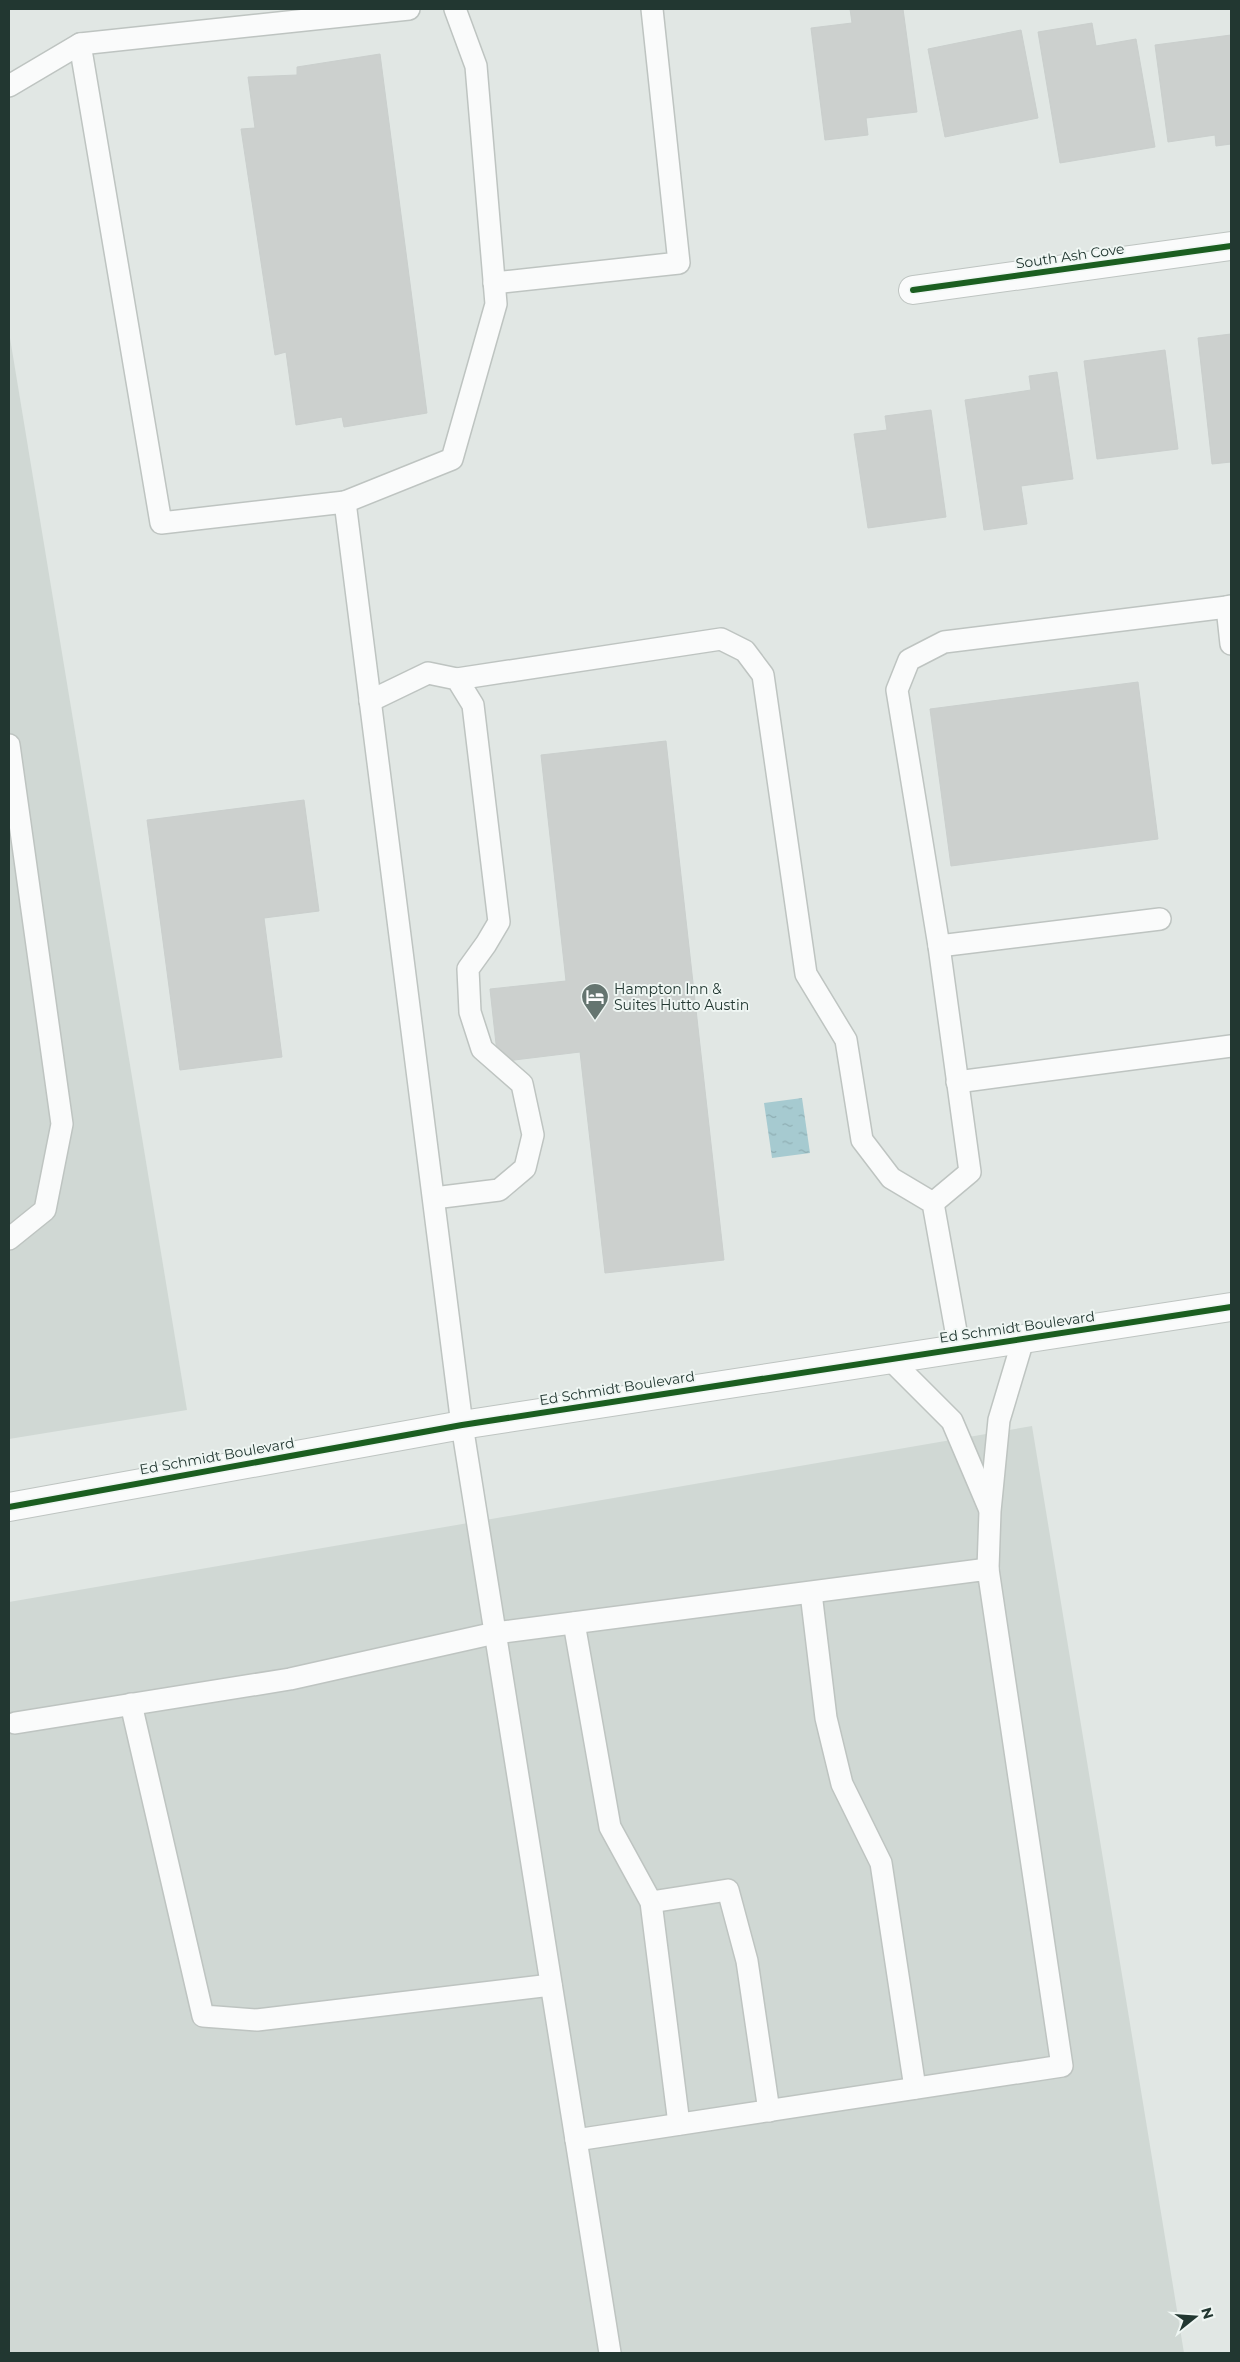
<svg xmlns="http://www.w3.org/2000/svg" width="1240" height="2362" font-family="Montserrat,sans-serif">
	<defs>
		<pattern id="water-ripples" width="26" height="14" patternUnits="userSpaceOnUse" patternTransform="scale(1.25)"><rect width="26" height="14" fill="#a6cad0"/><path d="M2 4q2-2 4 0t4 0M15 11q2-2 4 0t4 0" fill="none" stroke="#8faeb3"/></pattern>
	</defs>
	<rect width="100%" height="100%" fill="#e1e7e4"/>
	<!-- built -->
	<g fill="#d0d8d4">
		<path d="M 9,332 L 187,1410 L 9,1439 Z"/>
		<path d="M 1032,1426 L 1184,2353 L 9,2353 L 9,1602 Z"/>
	</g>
	<!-- water -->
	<path fill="url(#water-ripples)" d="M 802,1098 L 810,1153 L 772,1158 L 764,1103 Z"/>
	<!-- building -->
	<g fill="#ccd0ce" stroke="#cacfcd">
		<path d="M 850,9 L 903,9 L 917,112 L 866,118 L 868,135 L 825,140 L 811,28 L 852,23 Z"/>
		<path d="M 1092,23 L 1096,46 L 1136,39 L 1155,147 L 1060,163 L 1038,32 Z"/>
		<path d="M 1021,30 L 1038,118 L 945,137 L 928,49 Z"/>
		<path d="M 1231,35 L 1231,144 L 1216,146 L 1215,135 L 1168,142 L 1155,45 Z"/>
		<path d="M 380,54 L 427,413 L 344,427 L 342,417 L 296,425 L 286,352 L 275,355 L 241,129 L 255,128 L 248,77 L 297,75 L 297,67 Z"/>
		<path d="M 1231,334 L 1231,462 L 1212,464 L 1198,338 Z"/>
		<path d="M 1165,350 L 1178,449 L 1097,459 L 1084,361 Z"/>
		<path d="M 1057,372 L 1073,479 L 1021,486 L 1027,524 L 984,530 L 965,400 L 1031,390 L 1029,376 Z"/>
		<path d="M 931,410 L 946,517 L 868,528 L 854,434 L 887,430 L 885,416 Z"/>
		<path d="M 1138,682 L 1158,839 L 951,866 L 930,709 Z"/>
		<path d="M 666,741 L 724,1260 L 605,1273 L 580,1052 L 498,1062 L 490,989 L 566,981 L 541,755 Z"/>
		<path d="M 304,800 L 319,911 L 264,918 L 282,1057 L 180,1070 L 147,820 Z"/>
	</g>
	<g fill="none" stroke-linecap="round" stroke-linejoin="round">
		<defs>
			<g id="service">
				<path d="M 80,44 L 161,523 L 345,502 L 462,1425 L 610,2353"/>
				<path d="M 9,86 L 80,44 L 409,9"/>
				<path d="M 494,283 L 679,263 L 652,9"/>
				<path d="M 345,502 L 452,459 L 496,304 L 476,66 L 455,9"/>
				<path d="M 1231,606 L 1227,607 L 1231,644"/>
				<path d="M 457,679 L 721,639 L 745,651 L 763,675 L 806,974 L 846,1040 L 862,1140 L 891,1178 L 933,1203 L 959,1348"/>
				<path d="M 370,701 L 428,673 L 457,679 L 473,705 L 499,922 L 486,944 L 468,969 L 470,1012 L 482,1049 L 522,1084 L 533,1135 L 525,1168 L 499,1190 L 434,1198"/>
				<path d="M 9,745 L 62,1124 L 45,1210 L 9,1239"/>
				<path d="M 939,946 L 1160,919"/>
				<path d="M 957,1082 L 1231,1046"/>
				<path d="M 933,1203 L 970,1172 L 939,946 L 897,690 L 909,660 L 944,642 L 1227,607"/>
				<path d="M 890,1359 L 952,1421 L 989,1508"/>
				<path d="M 988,1569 L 990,1511 L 999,1420 L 1023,1340"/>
				<path d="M 811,1593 L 826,1718 L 842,1784 L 881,1863 L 915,2088"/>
				<path d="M 574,1623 L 610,1827 L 651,1902 L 679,2124"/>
				<path d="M 131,1704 L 203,2016 L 257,2020 L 551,1985"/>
				<path d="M 15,1723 L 290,1679 L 495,1633 L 988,1569 L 1062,2066 L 576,2140"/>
				<path d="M 651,1902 L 728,1890 L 747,1961 L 769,2111"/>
			</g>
			<path id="minor" d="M 913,290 L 1231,246"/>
			<path id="tertiary" d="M 9,1507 L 462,1425 L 1231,1307"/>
		</defs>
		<!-- service casing -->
		<use href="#service" stroke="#bec4c1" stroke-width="24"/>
		<!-- minor casing -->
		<use href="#minor" stroke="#bec4c1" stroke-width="30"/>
		<!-- tertiary casing -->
		<use href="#tertiary" stroke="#bec4c1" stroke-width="30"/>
		<!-- service -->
		<use href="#service" stroke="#fafbfb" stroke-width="21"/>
		<!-- minor -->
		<use href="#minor" stroke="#fafbfb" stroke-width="28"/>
		<!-- tertiary -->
		<use href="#tertiary" stroke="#fafbfb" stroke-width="28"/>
		<defs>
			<g id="cycleway">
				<path d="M 913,290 L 1231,246"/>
				<path d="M 9,1507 L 462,1425 L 1231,1307"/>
			</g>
		</defs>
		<!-- cycleway casing -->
		<use href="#cycleway" stroke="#eff6f3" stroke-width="9"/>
		<!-- cycleway -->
		<use href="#cycleway" stroke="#1b5e20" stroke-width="6"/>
	</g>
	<!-- icons -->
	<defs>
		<symbol id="hotel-pin" viewBox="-11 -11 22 30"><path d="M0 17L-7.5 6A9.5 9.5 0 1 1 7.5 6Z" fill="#657570" stroke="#eff6f3"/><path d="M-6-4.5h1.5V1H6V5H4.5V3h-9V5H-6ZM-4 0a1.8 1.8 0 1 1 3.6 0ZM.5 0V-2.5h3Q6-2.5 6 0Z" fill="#fff"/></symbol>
	</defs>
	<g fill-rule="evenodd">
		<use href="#hotel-pin" x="579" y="981" width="32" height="43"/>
	</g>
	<g text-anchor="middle" stroke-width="4" stroke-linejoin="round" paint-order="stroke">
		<!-- street labels -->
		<g font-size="14" fill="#223731" stroke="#eff6f3">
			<text transform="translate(1070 256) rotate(-8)" y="5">South Ash Cove</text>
			<text transform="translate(1017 1327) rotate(-8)" y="5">Ed Schmidt Boulevard</text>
			<text transform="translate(617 1388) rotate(-9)" y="5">Ed Schmidt Boulevard</text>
			<text transform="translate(217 1456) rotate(-10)" y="5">Ed Schmidt Boulevard</text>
		</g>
		<!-- poi labels -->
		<g font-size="14" fill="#223731" stroke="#eff6f3" text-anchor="start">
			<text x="614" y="994">Hampton Inn &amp;<tspan x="614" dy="16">Suites Hutto Austin</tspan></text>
		</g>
	</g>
	<!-- border -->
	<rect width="1240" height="2362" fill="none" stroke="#223731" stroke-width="20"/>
	<!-- north arrow -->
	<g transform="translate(1195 2317) rotate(73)" stroke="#eff6f3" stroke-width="4" paint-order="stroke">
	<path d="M0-4L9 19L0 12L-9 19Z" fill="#223731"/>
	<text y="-8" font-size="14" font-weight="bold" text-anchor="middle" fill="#223731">N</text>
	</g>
</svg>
